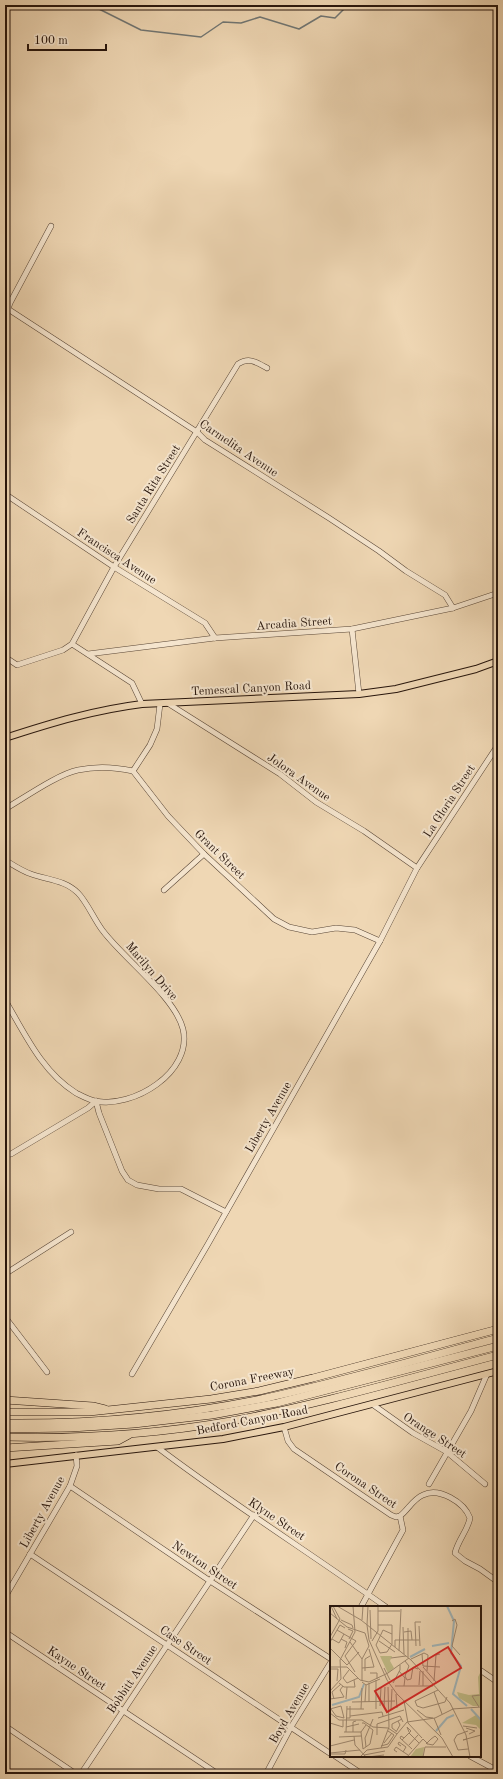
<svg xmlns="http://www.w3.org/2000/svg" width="503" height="1779" font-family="'Old Standard TT',serif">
	<rect width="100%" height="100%" fill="#efd7b4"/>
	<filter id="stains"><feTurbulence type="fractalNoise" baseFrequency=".005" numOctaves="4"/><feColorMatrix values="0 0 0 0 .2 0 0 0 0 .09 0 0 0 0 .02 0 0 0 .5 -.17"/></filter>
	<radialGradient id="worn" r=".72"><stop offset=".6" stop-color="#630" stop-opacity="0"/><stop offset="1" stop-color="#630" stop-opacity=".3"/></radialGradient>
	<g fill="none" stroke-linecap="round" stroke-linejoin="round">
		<!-- stream -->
		<g stroke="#707674" stroke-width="1.5">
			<path d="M 91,5 L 141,30 L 201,37 L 223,22 L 241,23 L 260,17 L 299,29 L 321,16 L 335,18 L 348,5"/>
			<path d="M 380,5 L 392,9 L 397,5"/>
			<path d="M 484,5 L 498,11"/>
		</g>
		<defs>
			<g id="minor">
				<path d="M 51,226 L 10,303 L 8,309 L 197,432 L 205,440 L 329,518 L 379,551 L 406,571 L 445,595 L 453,608"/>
				<path d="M 5,494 L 114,567 L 205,623 L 215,638"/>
				<path d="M 352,629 L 359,694"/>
				<path d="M 72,644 L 114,567 L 238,364 C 249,357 256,362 267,368"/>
				<path d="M 72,644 L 132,683 L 142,704"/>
				<path d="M 88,654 L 215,638 L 352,629 L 453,608 L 498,593"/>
				<path d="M 5,657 L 17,665 L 63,650 L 72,644"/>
				<path d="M 169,704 L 280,774 L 316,802 L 364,831 L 417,868"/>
				<path d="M 133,771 L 168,816 L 204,854 L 274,919 L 289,927 L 312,932 L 336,928 L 355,930 L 380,941"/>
				<path d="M 133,771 L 150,745 L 157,729 L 160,704"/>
				<path d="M 5,809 C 24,798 58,774 78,770 C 96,766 115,767 133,771"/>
				<path d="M 5,860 C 13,865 22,871 31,874 C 48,880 65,880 78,893 C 87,902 95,921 103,931 C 124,959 175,997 183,1029 C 193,1072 133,1109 95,1101 C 89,1100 82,1096 76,1093 C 42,1072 25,1034 5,1000"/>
				<path d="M 164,890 L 204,854"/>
				<path d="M 5,1155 L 11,1154 L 88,1108 L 96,1101 L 99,1113 L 122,1171 L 128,1180 L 137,1185 L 159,1189 L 181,1189 L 226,1212"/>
				<path d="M 5,1274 L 71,1232"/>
				<path d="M 5,1317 L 47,1372"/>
				<path d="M 132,1374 L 208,1244 L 380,941 L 417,868 L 498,745"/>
				<path d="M 372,1404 L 413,1433 L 447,1452 L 485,1484"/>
				<path d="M 284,1427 L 288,1441 L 294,1449 L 391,1515 L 396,1517 L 400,1516 C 408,1510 413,1499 423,1495 C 439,1487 464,1502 470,1518 C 468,1530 458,1540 455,1553 L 465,1561 L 480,1569 L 498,1582"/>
				<path d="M 157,1447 C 231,1503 310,1553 386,1607"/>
				<path d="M 429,1484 L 471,1411 L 487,1374"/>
				<path d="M 70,1486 L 210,1581 L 331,1659"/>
				<path d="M 30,1554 L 331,1754"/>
				<path d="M 5,1597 L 70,1486 L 77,1466 L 76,1455"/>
				<path d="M 361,1607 L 403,1530 L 400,1516"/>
				<path d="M 5,1632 L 218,1774"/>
				<path d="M 480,1670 L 496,1681"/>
				<path d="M 5,1726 L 76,1774"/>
				<path d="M 335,1756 L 362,1774"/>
				<path d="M 470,1756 L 498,1771"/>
				<path d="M 81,1774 L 254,1515"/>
				<path d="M 266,1774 L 291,1727 L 331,1662"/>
			</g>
			<g id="major">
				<path d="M 5,738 C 51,723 94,710 142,704 L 359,694 L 396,689 L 476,669 L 498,661"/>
				<path d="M 5,1464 L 223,1439 L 284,1427 L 498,1371"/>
			</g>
			<g id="highway">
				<path d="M 5,1400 L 93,1406 L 105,1409"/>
				<path d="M 5,1412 L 89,1412 L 211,1399 L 259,1391 L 313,1378 L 498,1329"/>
				<path d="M 5,1423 C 91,1424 177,1416 261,1399 C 340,1382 419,1359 498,1338"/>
				<path d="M 5,1429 L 71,1428 L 134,1424 L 212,1415 L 277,1403 L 498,1346"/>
				<path d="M 5,1437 C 80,1439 157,1434 231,1421 C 321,1404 409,1378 498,1355"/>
				<path d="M 5,1448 L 118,1441 L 129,1435"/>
			</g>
		</defs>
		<!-- minor casing -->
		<use href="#minor" stroke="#594636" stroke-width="6"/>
		<!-- major casing -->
		<use href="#major" stroke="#27150c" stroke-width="8"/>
		<!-- highway casing -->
		<use href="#highway" stroke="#27150c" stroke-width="8"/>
		<!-- minor -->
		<use href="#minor" stroke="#f5e5ce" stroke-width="5"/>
		<!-- major -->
		<use href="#major" stroke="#efd7b4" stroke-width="6"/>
		<!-- highway -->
		<use href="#highway" stroke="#efd7b4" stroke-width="7"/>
	</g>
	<g text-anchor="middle" stroke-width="4" stroke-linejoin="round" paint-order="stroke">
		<!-- street labels -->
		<g font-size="12" fill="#27150c" stroke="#f5e5ce">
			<text transform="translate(239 448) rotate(34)" y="4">Carmelita Avenue</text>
			<text transform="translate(153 484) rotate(-58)" y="4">Santa Rita Street</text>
			<text transform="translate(117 556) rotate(33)" y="4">Francisca Avenue</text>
			<text transform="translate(294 623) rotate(-4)" y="4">Arcadia Street</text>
			<text transform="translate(251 688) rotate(-3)" y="4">Temescal Canyon Road</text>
			<text transform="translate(299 777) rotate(35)" y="4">Jolora Avenue</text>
			<text transform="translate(449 801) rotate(-57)" y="4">La Gloria Street</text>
			<text transform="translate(220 854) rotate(44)" y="4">Grant Street</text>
			<text transform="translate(152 971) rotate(49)" y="4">Marilyn Drive</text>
			<text transform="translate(268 1117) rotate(-60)" y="4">Liberty Avenue</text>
			<text transform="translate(252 1379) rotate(-11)" y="4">Corona Freeway</text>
			<text transform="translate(252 1420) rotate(-11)" y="4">Bedford Canyon Road</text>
			<text transform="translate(435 1435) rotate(33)" y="4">Orange Street</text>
			<text transform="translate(366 1485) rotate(34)" y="4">Corona Street</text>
			<text transform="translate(42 1512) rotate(-61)" y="4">Liberty Avenue</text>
			<text transform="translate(277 1519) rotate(34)" y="4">Klyne Street</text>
			<text transform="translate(205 1565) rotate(34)" y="4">Newton Street</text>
			<text transform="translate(186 1645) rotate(34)" y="4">Case Street</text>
			<text transform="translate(77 1668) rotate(34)" y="4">Kayne Street</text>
			<text transform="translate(132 1679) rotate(-56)" y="4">Bobbitt Avenue</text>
			<text transform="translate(289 1713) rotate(-60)" y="4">Boyd Avenue</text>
		</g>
	</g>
	<!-- overview -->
	<g transform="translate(330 1606)">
		<rect width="151" height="151" fill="#efd7b4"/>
		<path d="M 50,50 L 62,50 L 60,55 L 64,62 L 58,67 ZM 151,65 L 151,100 L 143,100 L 129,92 L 127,86 L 139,89 L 149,88 L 148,71 ZM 146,109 L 151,115 L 151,124 L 146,119 L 132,117 ZM 94,141 L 93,151 L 80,151 L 86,143 Z" fill="#c1bc87"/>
		<path fill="none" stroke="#a1b6ba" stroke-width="2" d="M 117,0 L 124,15 L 121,47 L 131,60 L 123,88 L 137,100M 102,40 L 119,37M 80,51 L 95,43M 2,99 L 29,91 L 34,78M 141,103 L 151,114M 106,125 L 117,112 L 124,109"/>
		<path fill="none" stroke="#9f8971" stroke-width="1" d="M 1,0 L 7,13M 7,0 L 31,14 L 81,54 L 120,97M 38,0 L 37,19 L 39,34 L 57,74 L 67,88 L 112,132 L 123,151M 40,4 L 41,33M 48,5 L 70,5M 0,7 L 17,21 L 35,27 L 39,40 L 32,53 L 32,75M 11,14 L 22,19 L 23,22M 32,14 L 33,0M 122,15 L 125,13 L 127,19 L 122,40 L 130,49M 48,19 L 62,19 L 62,38 L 57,46 L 50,47 L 46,39 L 53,24 L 62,28M 89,20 L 90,40M 73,21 L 74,48M 78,22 L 78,51M 18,23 L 23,25 L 19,33M 7,24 L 26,35 L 15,50 L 25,66M 74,26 L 81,25 L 82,34M 0,31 L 10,13 L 3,0M 2,33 L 9,37 L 14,28M 11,33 L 17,36 L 15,42M 42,35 L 48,25 L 48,0M 49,35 L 65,46M 0,36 L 10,19 L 15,22M 20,36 L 32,53M 86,40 L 85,16 L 91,16M 65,41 L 65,34 L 89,34M 0,42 L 17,59 L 29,46M 69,45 L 71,3M 94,47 L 98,49 L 97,65M 92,48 L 93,60M 61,52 L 76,50M 81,53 L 94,47M 75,55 L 79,60 L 75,70 L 77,74 L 81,73 L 83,61 L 88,63M 93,60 L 110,61M 0,61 L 17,61 L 30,74 L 39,76 L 58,67 L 79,52M 93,61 L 106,76M 32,62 L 44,61 L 39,43M 54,62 L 60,74M 0,63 L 8,63 L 7,75M 19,64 L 13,72 L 17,77 L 28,72M 35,65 L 35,53 L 40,50M 69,65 L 75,72 L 74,80M 40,67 L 47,67 L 47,73M 46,74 L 46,103M 104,75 L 106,49 L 110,48M 32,76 L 36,79 L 50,73M 9,77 L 14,81 L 25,81 L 24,74M 63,77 L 70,64 L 70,59M 89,79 L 90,65M 65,80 L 103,80M 93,80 L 93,65M 108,84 L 85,95 L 87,100 L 93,102 L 115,96 L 117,91M 0,85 L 11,73 L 10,54 L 25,26 L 23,0M 104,86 L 112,108M 66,88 L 67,102M 0,93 L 14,91 L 10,84 L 13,80M 4,93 L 2,86 L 11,78M 16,93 L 17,81M 74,95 L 78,117M 22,96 L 65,95M 35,96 L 36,79M 39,96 L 39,77M 120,97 L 136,129 L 140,151M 50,100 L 51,81M 54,101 L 55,81M 149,101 L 142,90 L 151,89M 0,103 L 11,100 L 14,112 L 6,110 L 1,103M 17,103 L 34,103M 31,103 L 32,82M 61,103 L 62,83M 122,103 L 151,101M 87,104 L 96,111 L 103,112M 0,107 L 9,114 L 32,114 L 43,121 L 58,122 L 67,128M 20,110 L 52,106 L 53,110M 17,112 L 20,112 L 20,100M 48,112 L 74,104M 104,112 L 111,129M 0,117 L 13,121 L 13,114M 32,117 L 34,117 L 43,124 L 40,138 L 33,143 L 31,126 L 36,119M 78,117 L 92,132M 133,120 L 147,122M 16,121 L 29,118M 136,122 L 145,125 L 139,128M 66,125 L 62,122 L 62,118 L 72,113M 138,125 L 127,129 L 124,134 L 128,144 L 138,143M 14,126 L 31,126M 16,126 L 17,100M 23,126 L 23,116 L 26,115M 66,126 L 70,119 L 68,115M 79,127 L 89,137M 67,128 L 77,116 L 105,112 L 123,103M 47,129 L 47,118 L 70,110 L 73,116M 24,130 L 25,139 L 36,151M 9,131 L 31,130M 74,132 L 71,130 L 70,132 L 82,143M 93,133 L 97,137 L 97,138 L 98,138 L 103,139 L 108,133 L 105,130 L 101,133 L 96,138M 137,133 L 133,134 L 151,129M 72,134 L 81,125 L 77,121 L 79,126M 54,137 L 62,127M 79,139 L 88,129M 0,140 L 24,134M 51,140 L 58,138 L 64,129 L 58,125M 71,140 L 68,138 L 69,136 L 76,141 L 73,146M 36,141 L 35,132 L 43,113M 51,142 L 59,121 L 58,81M 67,146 L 64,144 L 66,141 L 78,149M 0,147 L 30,144M 0,148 L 15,148 L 16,144M 34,149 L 55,145M 30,151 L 37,144 L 58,141 L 67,128M 38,151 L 54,149M 77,151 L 93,133M 93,151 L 95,141 L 116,141"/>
		<path fill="#d62828" fill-opacity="0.15" stroke="#d62828" stroke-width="2" d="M 118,41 L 131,62 L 57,106 L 45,85 Z"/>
		<rect width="151" height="151" fill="none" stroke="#27150c" stroke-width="2"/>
	</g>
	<!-- margin -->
	<rect width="503" height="1779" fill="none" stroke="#efd7b4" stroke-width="20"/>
	<rect x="6" y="6" width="491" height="1767" fill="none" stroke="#27150c" stroke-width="2"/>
	<rect x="10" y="10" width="483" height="1759" fill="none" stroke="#27150c"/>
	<!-- scale -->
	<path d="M28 44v6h78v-6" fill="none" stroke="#27150c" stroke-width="2"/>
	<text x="34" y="44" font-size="12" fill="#27150c" stroke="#f5e5ce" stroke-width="3" paint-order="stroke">100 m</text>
	<rect width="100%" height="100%" filter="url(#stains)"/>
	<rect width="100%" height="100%" fill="url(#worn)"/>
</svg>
